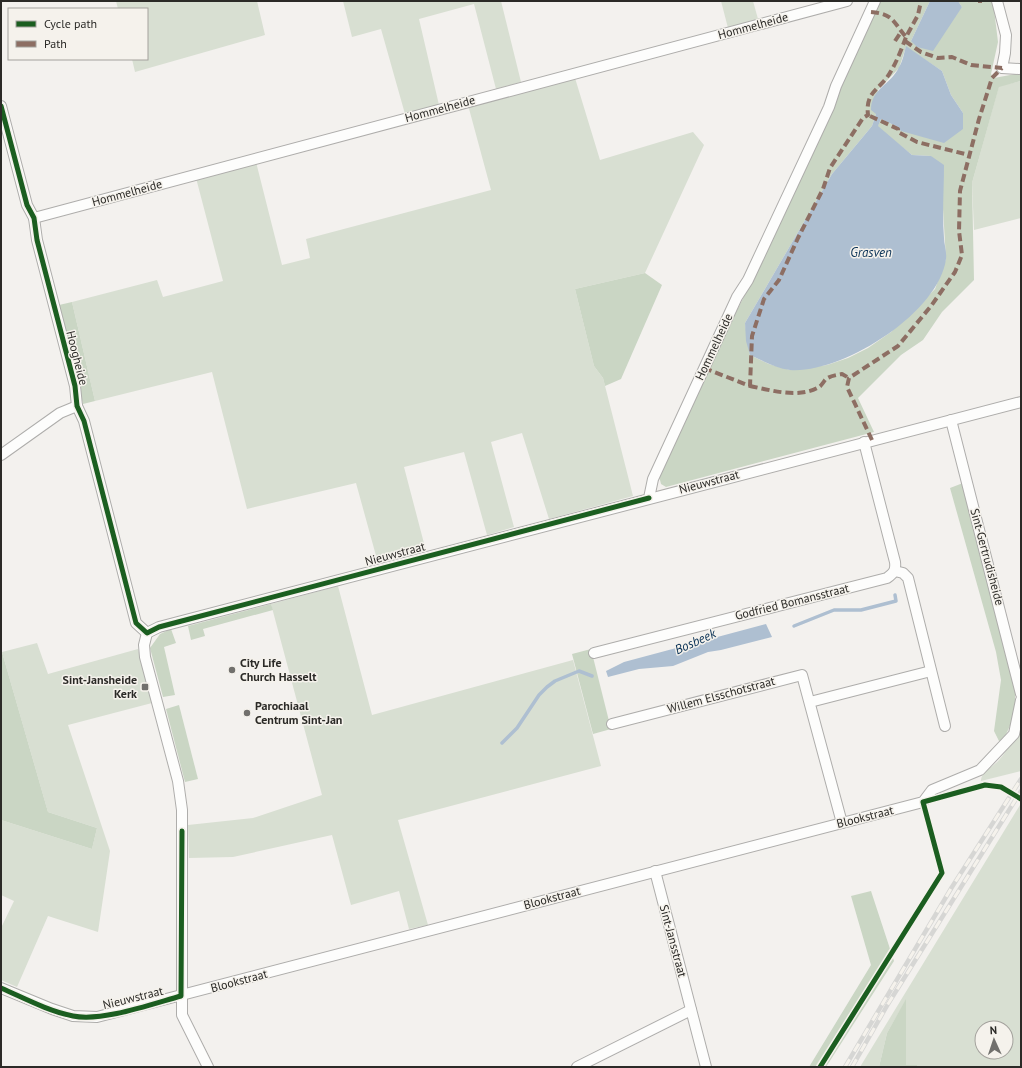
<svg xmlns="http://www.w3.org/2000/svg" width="1022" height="1068" font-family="'PT Sans',sans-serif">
	<rect width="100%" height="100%" fill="#f3f1ee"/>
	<!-- green -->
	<g fill="#d8dfd2" fill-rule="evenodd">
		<path d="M 116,1 L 257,1 L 265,35 L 135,72 L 132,59 L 147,59 L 147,9 L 118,9 Z"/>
		<path d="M 343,1 L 501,1 L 521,82 L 496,89 L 474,4 L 419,19 L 439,105 L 405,114 L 381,29 L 352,37 Z"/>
		<path d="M 721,1 L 753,1 L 758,19 L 728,28 Z"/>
		<path d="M 575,78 L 600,160 L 693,132 L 704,145 L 645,273 L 575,289 L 594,366 L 603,378 L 633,496 L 549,519 L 522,433 L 491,442 L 514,527 L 487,535 L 464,452 L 404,467 L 426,551 L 378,563 L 356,483 L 247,509 L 212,372 L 95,401 L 72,302 L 157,280 L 163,297 L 223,281 L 196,178 L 256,162 L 282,265 L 310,258 L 306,239 L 491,190 L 468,105 Z"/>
		<path d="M 1021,81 L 1021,218 L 974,230 L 972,183 L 999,86 Z"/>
		<path d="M 338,586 L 372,715 L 573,660 L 601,766 L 398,820 L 428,925 L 409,929 L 399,891 L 351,905 L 332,835 L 233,857 L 189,858 L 188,825 L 253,818 L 322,795 L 271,604 Z"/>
		<path d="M 37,643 L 48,674 L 138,649 L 152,703 L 68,725 L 110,851 L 98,932 L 48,916 L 17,987 L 1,980 L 1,928 L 14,901 L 1,895 L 1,820 L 92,849 L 97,828 L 48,812 L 2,652 Z"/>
		<path d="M 1021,722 L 1021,771 L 981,781 C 980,773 994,766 999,760 C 1009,749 1015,736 1021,722 Z"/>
		<path d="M 1020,805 L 1021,1067 L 917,1067 L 917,1065 L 906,1065 L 906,1000 L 887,1033 L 879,1067 L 860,1067 ZM 982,1028 L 1006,1028 L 1006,1052 L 982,1052 Z"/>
	</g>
	<!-- forest -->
	<g fill="#cad6c4" fill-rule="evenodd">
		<path d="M 879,1 L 930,1 L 911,41 L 962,7 L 958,1 L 993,1 L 998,42 L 991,74 L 994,78 L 1021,73 L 1021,81 L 999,87 L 972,183 L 974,280 L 942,312 L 923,340 L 901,355 L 858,398 L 874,432 L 666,487 L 661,484 L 659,476 L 724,336 L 756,273 ZM 906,47 L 942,71 L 951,95 L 963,113 L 898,127 L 881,119 L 877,127 L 912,155 L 931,156 L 943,209 L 946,259 L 935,289 L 891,332 L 868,348 L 848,358 L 827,365 L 790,370 L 769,364 L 750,355 L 745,323 L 832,174 L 872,126 L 876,114 L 878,90 L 899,68 Z"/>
		<path d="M 645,273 L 662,285 L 621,379 L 605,386 L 603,378 L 594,366 L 575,289 Z"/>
		<path d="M 72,302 L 95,401 L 83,404 L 59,305 Z"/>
		<path d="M 963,483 L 1015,681 L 1015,715 L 1001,745 L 994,731 L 1001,680 L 996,652 L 950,488 Z"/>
		<path d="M 271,604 L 273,610 L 203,629 L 205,636 L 191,640 L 188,626 Z"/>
		<path d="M 171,629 L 176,643 L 164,647 L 175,695 L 163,697 L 150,648 L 160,634 Z"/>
		<path d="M 591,649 L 611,729 L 593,734 L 572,654 Z"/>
		<path d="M 1,652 L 2,652 L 48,812 L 97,828 L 92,849 L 1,820 Z"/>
		<path d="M 179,705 L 198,779 L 185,782 L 166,709 Z"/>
		<path d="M 871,891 L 894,961 L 826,1067 L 809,1067 L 871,965 L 851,896 Z"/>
		<path d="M 906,999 L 906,1065 L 917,1065 L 917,1067 L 879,1067 L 887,1033 Z"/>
	</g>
	<!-- water -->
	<g fill="#aebfd1">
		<path d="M 930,1 L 958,1 L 962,7 L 933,51 L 917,47 L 911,41 Z"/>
		<path d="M 906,46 L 942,71 L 951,95 L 963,113 L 963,129 L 944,143 L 901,131 L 898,127 L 881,119 L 878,126 L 912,155 L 931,156 L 944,165 C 944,189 942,214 944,238 C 944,244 947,252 946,259 C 939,313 842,374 790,370 C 776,368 763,361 750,355 L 746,341 L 745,323 L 832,174 L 872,126 L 876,114 L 871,110 C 871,88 891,85 899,67 C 903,61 904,53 906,46 Z"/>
		<path d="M 766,624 L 772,637 L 721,650 L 708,652 L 673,666 L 639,669 L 608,677 L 606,671 L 624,662 Z"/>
	</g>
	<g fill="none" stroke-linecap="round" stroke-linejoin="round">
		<!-- stream -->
		<g stroke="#aebfd1" stroke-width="3.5">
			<path d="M 794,626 L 834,610 L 861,610 L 896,601 L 895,595"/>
			<path d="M 502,743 L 517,728 L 539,695 L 547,687 L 555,681 L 579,671 L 592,676"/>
		</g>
		<defs>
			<g id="minor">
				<path d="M 997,1 L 1006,35 L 1005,53 L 1002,68 L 1019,69"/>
				<path d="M 1,106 L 27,205 L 34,218 L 37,240 L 75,386 L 77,406 L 84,421 L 136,623 L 147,633"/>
				<path d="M 34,218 L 847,1"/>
				<path d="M 951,420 L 1021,694"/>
				<path d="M 1,455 L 60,413 L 77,406"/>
				<path d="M 649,498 L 653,479 L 737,297 L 748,280 L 829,107 L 836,86 L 875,1"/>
				<path d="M 895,571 L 903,573 L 908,578 L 945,726"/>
				<path d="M 147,633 L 159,627 L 178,622 L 1021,402"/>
				<path d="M 147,633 L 144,645 L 145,657 L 178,781 L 182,810 L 182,1015 L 208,1067"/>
				<path d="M 594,653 L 887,578 C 894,573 896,570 895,562 L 864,442"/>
				<path d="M 810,702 L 931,671"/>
				<path d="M 612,724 L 802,675 L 842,823"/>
				<path d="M 655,871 L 706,1067"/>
				<path d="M 1,988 L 52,1009 L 73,1016 L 97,1017 L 923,802 L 932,790 L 980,770 L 1014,734 L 1021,700"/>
				<path d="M 577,1067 L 691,1010"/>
			</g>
		</defs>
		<!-- minor casing -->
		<use href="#minor" stroke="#aeadab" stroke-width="12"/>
		<!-- minor -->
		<use href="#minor" stroke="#fdfdfc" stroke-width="10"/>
		<defs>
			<g id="rail">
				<path d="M 845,1067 L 952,887 L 1021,779"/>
				<path d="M 852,1067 L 888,1004 L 1021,791"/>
			</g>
		</defs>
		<!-- rail casing -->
		<use href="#rail" stroke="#d6d6d4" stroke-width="4.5"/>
		<!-- rail -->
		<use href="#rail" stroke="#f5f2ec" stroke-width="3" stroke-dasharray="9" stroke-linecap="butt"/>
		<!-- quiet -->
		<g stroke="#8d6e63" stroke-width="4" stroke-dasharray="8 4" stroke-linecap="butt">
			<path d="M 978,1 L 982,1"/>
			<path d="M 871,12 C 894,14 893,22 906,37 L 918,15 L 921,1"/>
			<path d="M 895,41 L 901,32"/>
			<path d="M 905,41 L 921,52 L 938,58 L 952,57 L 971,65 L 1002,68"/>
			<path d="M 870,116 L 898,129 L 898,132 L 917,142 L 969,155"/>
			<path d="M 704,368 L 750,386 L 752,336 L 764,299 L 779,280 L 798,238 L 823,189 L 830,168 L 863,118 L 868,115 C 865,90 881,90 891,71 C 897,61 902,48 906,37"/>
			<path d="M 750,386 C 770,390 799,399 819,387 C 821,386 823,383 825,380 C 829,376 836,375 842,374 L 849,378"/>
			<path d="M 872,440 L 847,387 L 849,378 L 898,346 L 931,306 L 955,272 L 962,255 L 959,231 L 960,191 L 979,119 L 992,78 L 1002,68"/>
		</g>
		<defs>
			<g id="cycleway">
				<path d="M 1,106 L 27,205 L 34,218 L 37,240 L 75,386 L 77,406 L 84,421 L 136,623 L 147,633 L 159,627 L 178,622 L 649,498"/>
				<path d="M 1,988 C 24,998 48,1011 73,1016 C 102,1022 152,1004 181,996 L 182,831"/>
				<path d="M 820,1067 L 942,873 L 923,802 L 985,785 L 1001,787 L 1021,799"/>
			</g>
		</defs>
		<!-- cycleway casing -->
		<use href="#cycleway" stroke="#f5f2ec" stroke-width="8"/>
		<!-- cycleway -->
		<use href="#cycleway" stroke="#1b5e20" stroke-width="5"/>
	</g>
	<!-- markers -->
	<g fill="#71706d" stroke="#f5f2ec" stroke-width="1.5">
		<circle cx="232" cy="670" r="4"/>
		<rect x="141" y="683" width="8" height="8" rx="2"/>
		<circle cx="247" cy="713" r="4"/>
	</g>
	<g text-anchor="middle" stroke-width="3" stroke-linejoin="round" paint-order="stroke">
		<!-- street labels -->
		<g font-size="12" fill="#2b2a27" stroke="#f5f2ec">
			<text transform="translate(753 26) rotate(-15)" y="4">Hommelheide</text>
			<text transform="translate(440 109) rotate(-15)" y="4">Hommelheide</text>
			<text transform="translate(127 193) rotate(-15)" y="4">Hommelheide</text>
			<text transform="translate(714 347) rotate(-65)" y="4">Hommelheide</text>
			<text transform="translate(77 358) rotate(76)" y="4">Hoogheide</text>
			<text transform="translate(709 482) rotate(-15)" y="4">Nieuwstraat</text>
			<text transform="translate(395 554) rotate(-15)" y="4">Nieuwstraat</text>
			<text transform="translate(987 557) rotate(75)" y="4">Sint-Gertrudisheide</text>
			<text transform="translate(792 602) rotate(-14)" y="4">Godfried Bomansstraat</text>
			<text transform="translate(721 695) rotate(-15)" y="4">Willem Elsschotstraat</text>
			<text transform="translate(865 817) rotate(-14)" y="4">Blookstraat</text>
			<text transform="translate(552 898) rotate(-15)" y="4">Blookstraat</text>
			<text transform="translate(673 941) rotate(75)" y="4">Sint-Jansstraat</text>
			<text transform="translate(239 981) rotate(-15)" y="4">Blookstraat</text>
			<text transform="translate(133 998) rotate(-14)" y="4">Nieuwstraat</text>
		</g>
		<!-- poi labels -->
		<g font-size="12" font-weight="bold" fill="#2b2a27" stroke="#f5f2ec" text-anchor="start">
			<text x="240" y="667">City Life<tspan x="240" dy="14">Church Hasselt</tspan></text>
			<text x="137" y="684" text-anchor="end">Sint-Jansheide<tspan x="137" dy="14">Kerk</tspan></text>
			<text x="255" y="710">Parochiaal<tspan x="255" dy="14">Centrum Sint-Jan</tspan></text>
		</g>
		<!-- water labels -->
		<g font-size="13" font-style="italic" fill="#0a3256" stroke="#f5f2ec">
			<text x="871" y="257">Grasven</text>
			<text transform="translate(695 641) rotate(-24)" y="5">Bosbeek</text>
		</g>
	</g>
	<!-- border -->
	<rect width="1022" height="1068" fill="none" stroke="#2b2a27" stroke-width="4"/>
	<!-- legend -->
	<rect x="8" y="8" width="140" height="52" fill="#f5f2ec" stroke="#a4a29d"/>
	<rect x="16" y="21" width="20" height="6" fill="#1b5e20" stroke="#a4a29d"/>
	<text x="44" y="28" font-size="12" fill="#2b2a27">Cycle path</text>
	<rect x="16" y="41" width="20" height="6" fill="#8d6e63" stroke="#a4a29d"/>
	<text x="44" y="48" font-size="12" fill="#2b2a27">Path</text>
	<!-- north arrow -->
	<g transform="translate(994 1040) rotate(357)"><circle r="19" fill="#f5f2ec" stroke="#a4a29d"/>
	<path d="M0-3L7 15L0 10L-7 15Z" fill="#71706d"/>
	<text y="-6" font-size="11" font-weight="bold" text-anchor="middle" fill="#2b2a27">N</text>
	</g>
</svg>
